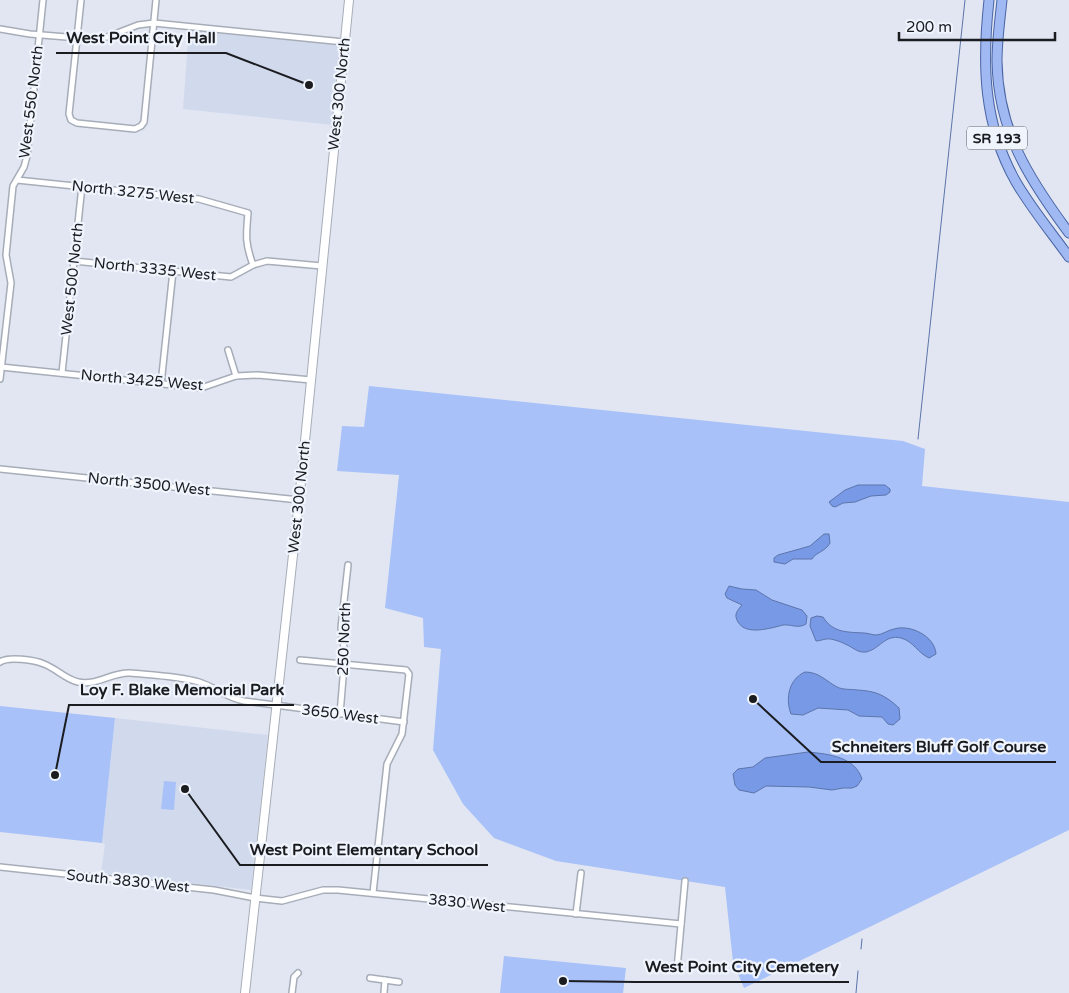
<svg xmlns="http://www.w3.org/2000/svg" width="1069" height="993" font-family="'Varela Round',sans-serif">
	<rect width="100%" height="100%" fill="#e1e6f2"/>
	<!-- built -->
	<g fill="#d1daed">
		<path d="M 189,29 L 340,45 L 332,125 L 183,109 Z"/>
		<path d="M 115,718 L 268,735 L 251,890 L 101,873 L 105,844 L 102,843 Z"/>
	</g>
	<!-- green -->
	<g fill="#a8c1f8">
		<path d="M 369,386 L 903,441 L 925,449 L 922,486 L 1069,502 L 1069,830 L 744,988 L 733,962 L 725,887 L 556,861 L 494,838 L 463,804 L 433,750 L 441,649 L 424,647 L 423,618 L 385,608 L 399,475 L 337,471 L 342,426 L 364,427 Z"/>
		<path d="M 0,706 L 115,718 L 102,843 L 0,832 Z"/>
		<path d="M 164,781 L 176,782 L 174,810 L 161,809 Z"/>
		<path d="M 504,956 L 626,968 L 623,993 L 500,993 Z"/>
	</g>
	<!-- water -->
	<g fill="#789ae6" stroke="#5c74ab">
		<path d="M 858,485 L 885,485 L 890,489 L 890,492 L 886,495 L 871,496 L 855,502 L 843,503 L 835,507 L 832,506 L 829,502 L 845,490 Z"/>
		<path d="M 824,534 L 829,534 L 830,543 C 825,552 816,552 812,559 L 793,559 L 785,564 L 774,562 L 774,558 L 778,555 L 810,546 Z"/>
		<path d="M 729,586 L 742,589 L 756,590 L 772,600 L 802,610 L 807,616 L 806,624 C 798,629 791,624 783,625 C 771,628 746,636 738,622 C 733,614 738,610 742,605 L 727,598 L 725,594 Z"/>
		<path d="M 817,616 L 823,617 C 833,633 847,632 864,633 C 868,633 872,635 876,635 C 882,635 888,630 894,629 C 910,624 935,636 936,654 L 929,658 C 918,653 913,641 901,638 C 885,634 880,649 866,652 C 857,653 853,647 845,644 C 842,642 835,640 831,639 C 825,638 821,641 816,641 L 810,626 L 811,618 Z"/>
		<path d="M 805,672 C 819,672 826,681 837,687 C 843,690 850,689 857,690 C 876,691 885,695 899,708 L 900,719 L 893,725 L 888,724 L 882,717 L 859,716 L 848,710 L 818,708 L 803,715 L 791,714 C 785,698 789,679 805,672 Z"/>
		<path d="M 808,752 C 829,754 855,757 862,779 L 857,786 L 852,788 L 843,788 L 832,790 L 809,787 L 766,786 L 754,793 L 739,790 L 735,785 L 733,774 L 738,769 L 753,767 L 765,758 Z"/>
	</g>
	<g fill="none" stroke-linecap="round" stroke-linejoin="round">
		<!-- stream -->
		<g stroke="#5c74ab" stroke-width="1">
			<path d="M 918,439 L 965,0"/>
			<path d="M 861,949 L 862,939"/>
			<path d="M 856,993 L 858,971"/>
		</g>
		<defs>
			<g id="minor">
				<path d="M 81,0 L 69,114 L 71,120 L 77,123 L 135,129 L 141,126 L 144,122 L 156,0"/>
				<path d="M 0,29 L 30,34 L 91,39 L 107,37 L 138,25 L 154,23 L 344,42"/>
				<path d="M 17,180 L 199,199 L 248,213 C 246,236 245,243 253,265"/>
				<path d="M 74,261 L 231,277 L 253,265 L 267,261 L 322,266"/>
				<path d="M 228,350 L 236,376"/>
				<path d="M 1,367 L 201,388 L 236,376 L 258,375 L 311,380"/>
				<path d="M 62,373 L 82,186"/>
				<path d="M 0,379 L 11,283 L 6,255 L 13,186 L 24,167 L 27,156 L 43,0"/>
				<path d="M 161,384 L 173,271"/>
				<path d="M 0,469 L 299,500"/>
				<path d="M 300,660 L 406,670 L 409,674 L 402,734 L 387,764 L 373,893"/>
				<path d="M 0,662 C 8,656 35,660 44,664 C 57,669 65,679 78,682 C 97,686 112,672 130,673 C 151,675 179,676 199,682 C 215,687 227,698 244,701 L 404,722"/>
				<path d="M 340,714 L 345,654 L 341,628 L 348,565"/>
				<path d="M 0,867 L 214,890 L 255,898 L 282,901 L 323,890 L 338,890 L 681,924"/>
				<path d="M 576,914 L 581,873"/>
				<path d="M 677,969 L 685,881"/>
				<path d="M 370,978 L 399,982"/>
				<path d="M 292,993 L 294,977 L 298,973"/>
				<path d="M 384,993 L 385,980"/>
			</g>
			<path id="secondary" d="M 245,993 L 300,491 L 349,0"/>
			<g id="primary">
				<path d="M 989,0 C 982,64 983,124 1016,182 C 1031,208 1051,232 1069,257"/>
				<path d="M 1002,0 C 1000,20 997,40 997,61 C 998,131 1029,179 1069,233"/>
			</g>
		</defs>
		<!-- minor casing -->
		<use href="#minor" stroke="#a7adb8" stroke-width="8"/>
		<!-- secondary casing -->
		<use href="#secondary" stroke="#a7adb8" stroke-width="10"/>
		<!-- primary casing -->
		<use href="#primary" stroke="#4964a3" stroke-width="11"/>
		<!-- minor -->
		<use href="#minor" stroke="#fff" stroke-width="5"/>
		<!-- secondary -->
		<use href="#secondary" stroke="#fff" stroke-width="8"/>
		<!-- primary -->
		<use href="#primary" stroke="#a1b9f2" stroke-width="9"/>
	</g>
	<g text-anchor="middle" stroke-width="4.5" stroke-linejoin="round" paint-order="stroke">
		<!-- shield labels -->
		<rect fill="#eff4fd" stroke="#5a5d62" stroke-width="1" x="967" y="126.5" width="60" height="23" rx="4"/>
		<g font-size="14" font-weight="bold" fill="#1a1c20">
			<text x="997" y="143">SR 193</text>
		</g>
		<!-- street labels -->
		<g font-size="15" fill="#1a1c20" stroke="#eff4fd">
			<text transform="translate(339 94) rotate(-84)" y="5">West 300 North</text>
			<text transform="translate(31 102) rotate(-83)" y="5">West 550 North</text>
			<text transform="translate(133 192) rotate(6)" y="5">North 3275 West</text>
			<text transform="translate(155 269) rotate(6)" y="5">North 3335 West</text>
			<text transform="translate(72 279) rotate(-84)" y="5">West 500 North</text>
			<text transform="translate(142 380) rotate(5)" y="5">North 3425 West</text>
			<text transform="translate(149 484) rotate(6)" y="5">North 3500 West</text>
			<text transform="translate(299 497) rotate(-84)" y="5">West 300 North</text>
			<text transform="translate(344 639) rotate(-88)" y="5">250 North</text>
			<text transform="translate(340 714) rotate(7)" y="5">3650 West</text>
			<text transform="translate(128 881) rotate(6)" y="5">South 3830 West</text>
			<text transform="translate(467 903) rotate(6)" y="5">3830 West</text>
		</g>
	</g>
	<!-- callouts -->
	<path fill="none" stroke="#1a1c20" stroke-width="2" d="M309 85L226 53H56M55 775L69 705H294M753 699L821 762H1056M185 789L240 865H488M563 981L635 982H849"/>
	<g fill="#1a1c20" stroke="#eff4fd" stroke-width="2">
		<circle cx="309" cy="85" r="5"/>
		<circle cx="55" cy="775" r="5"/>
		<circle cx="753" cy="699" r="5"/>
		<circle cx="185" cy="789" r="5"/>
		<circle cx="563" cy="981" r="5"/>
	</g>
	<g font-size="16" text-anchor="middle" font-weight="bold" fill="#1a1c20" stroke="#eff4fd" stroke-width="4.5" stroke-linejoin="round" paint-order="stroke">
		<text x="141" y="43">West Point City Hall</text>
		<text x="182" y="695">Loy F. Blake Memorial Park</text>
		<text x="939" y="752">Schneiters Bluff Golf Course</text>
		<text x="364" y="855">West Point Elementary School</text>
		<text x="742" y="972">West Point City Cemetery</text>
	</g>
	<!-- scale -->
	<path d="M899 32v8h156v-8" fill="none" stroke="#1a1c20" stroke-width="2.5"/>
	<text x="906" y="32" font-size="15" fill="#1a1c20" stroke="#eff4fd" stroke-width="4" paint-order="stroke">200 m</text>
</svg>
